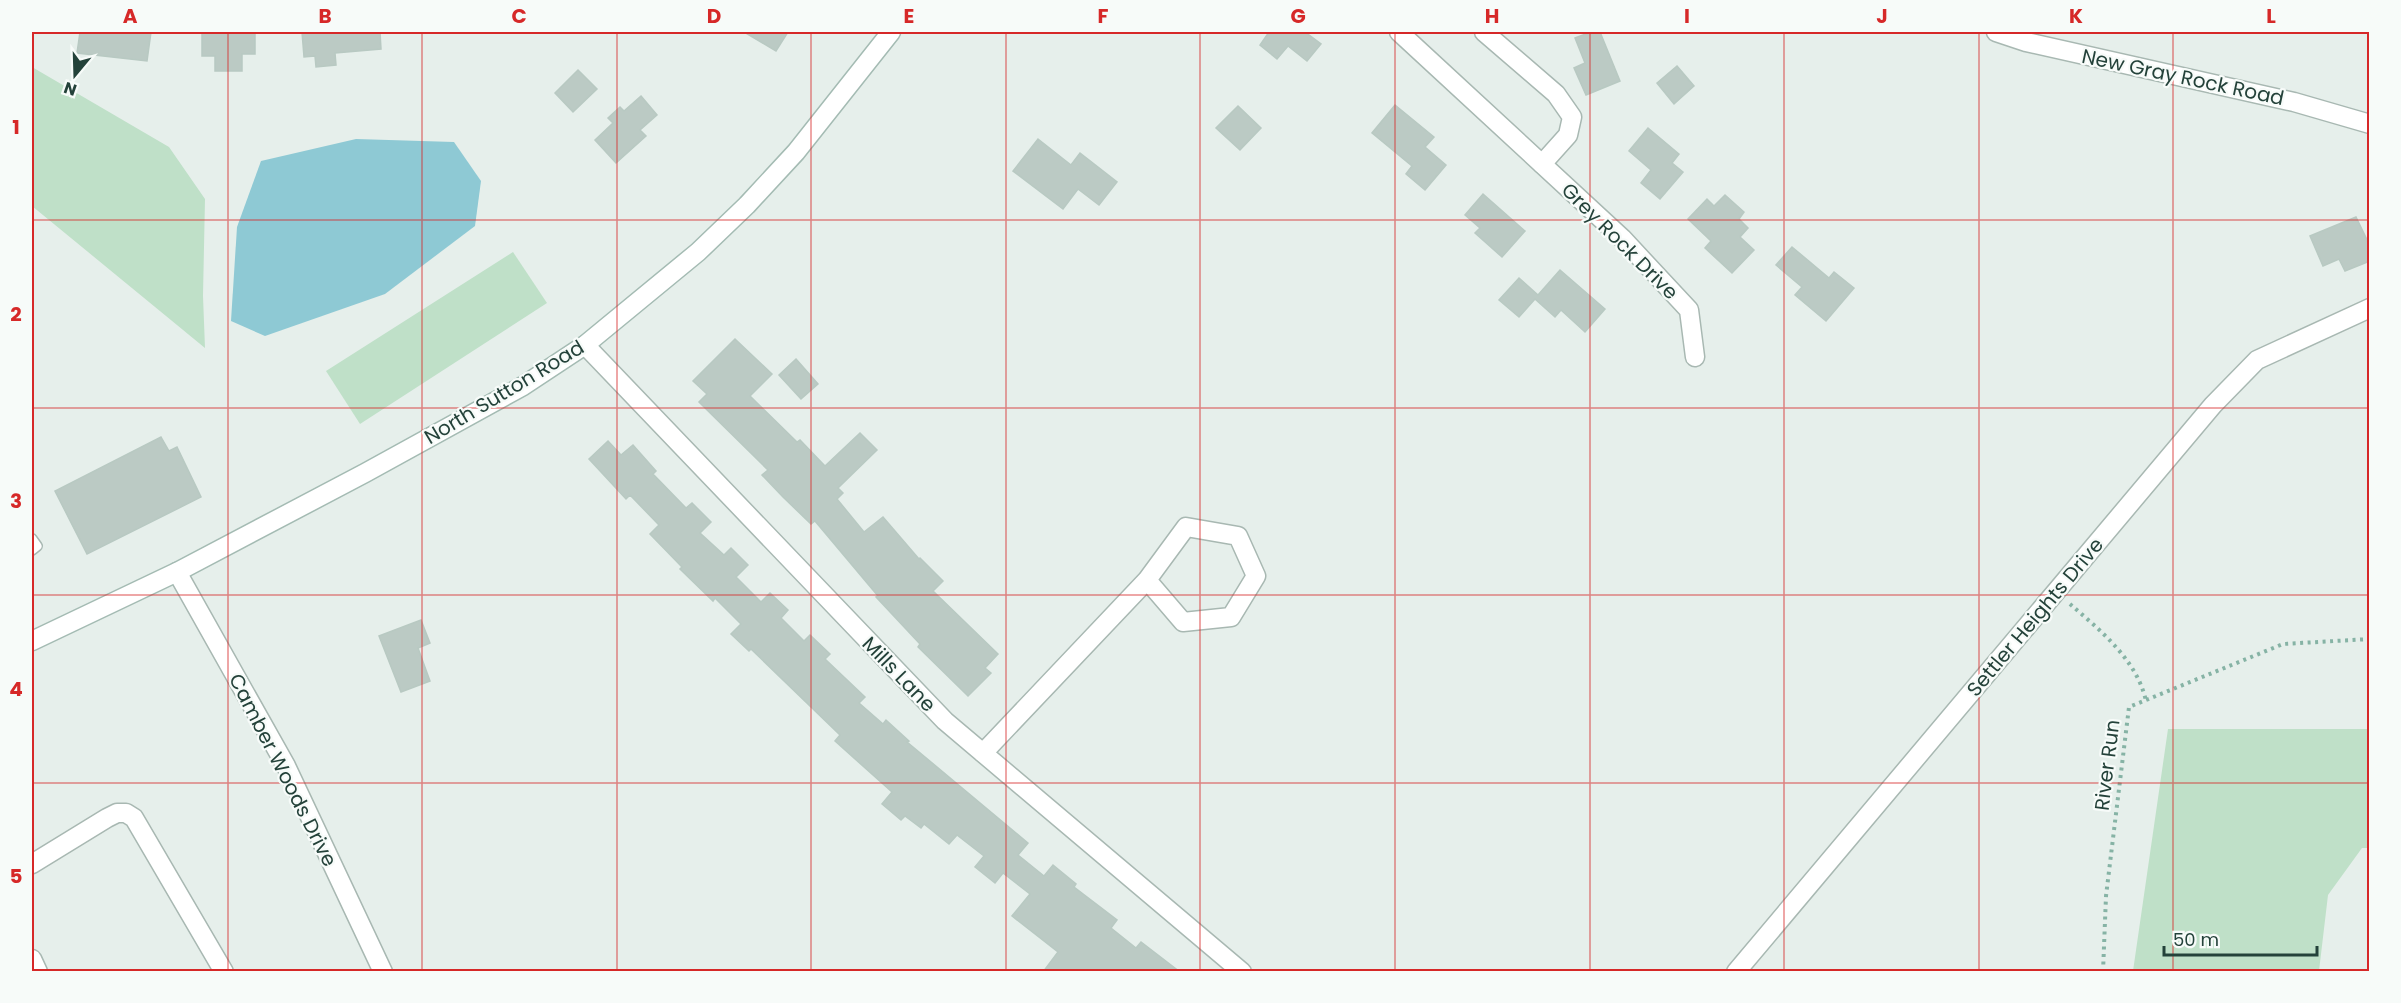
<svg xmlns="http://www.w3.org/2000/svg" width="2401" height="1003" font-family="Poppins,sans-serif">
	<rect width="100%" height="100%" fill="#e6efeb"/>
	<!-- green -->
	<g fill="#bfe0c8">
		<path d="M 32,67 L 169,147 L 205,199 L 203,296 L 205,348 L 32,206 Z"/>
		<path d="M 513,252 L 547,303 L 360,424 L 326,371 Z"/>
		<path d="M 2168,729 L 2369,729 L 2369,848 L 2362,848 L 2328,895 L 2319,971 L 2133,971 Z"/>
	</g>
	<!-- water -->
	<path fill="#8ec9d4" d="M 356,139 L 454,142 L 481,181 L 475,226 L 385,294 L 265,336 L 231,321 L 237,227 L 261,161 Z"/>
	<!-- building -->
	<g fill="#bbcac4" stroke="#b8c9c2" stroke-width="1.5">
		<path d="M 80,32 L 151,32 L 147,61 L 77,53 Z"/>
		<path d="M 202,32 L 255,32 L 255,54 L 242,54 L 242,71 L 215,71 L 215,56 L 202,56 Z"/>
		<path d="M 302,32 L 380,32 L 381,49 L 335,53 L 336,65 L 316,67 L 315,56 L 304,57 Z"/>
		<path d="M 744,32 L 788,32 L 776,51 Z"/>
		<path d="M 1269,32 L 1305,32 L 1321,44 L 1307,61 L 1288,46 L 1277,59 L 1260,45 Z"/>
		<path d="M 1591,32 L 1600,32 L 1620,81 L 1586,95 L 1574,68 L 1585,63 L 1575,38 Z"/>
		<path d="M 1677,66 L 1694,86 L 1674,104 L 1657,83 Z"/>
		<path d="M 578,70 L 597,89 L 573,112 L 555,93 Z"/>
		<path d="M 641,96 L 657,115 L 640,130 L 646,136 L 616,163 L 595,140 L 613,123 L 608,118 L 620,107 L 624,111 Z"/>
		<path d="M 1395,105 L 1434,137 L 1425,147 L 1446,165 L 1425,190 L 1406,174 L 1412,166 L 1372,133 Z"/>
		<path d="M 1238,106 L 1261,128 L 1240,150 L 1216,128 Z"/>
		<path d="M 1648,128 L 1679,154 L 1672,163 L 1683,172 L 1660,199 L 1641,183 L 1651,170 L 1629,151 Z"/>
		<path d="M 1038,139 L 1071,165 L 1080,153 L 1117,182 L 1099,205 L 1078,189 L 1063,209 L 1013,171 Z"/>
		<path d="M 1483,194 L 1525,231 L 1502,257 L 1475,233 L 1480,228 L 1465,215 Z"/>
		<path d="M 1725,195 L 1744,212 L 1739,219 L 1748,228 L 1740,237 L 1754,250 L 1732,273 L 1705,248 L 1711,241 L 1688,219 L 1707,199 L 1714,206 Z"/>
		<path d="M 2356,217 L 2370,246 L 2370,261 L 2345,271 L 2339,259 L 2323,266 L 2310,236 Z"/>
		<path d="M 1792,247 L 1829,278 L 1834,272 L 1854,288 L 1826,321 L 1795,295 L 1802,287 L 1776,265 Z"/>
		<path d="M 1560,270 L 1605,309 L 1585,332 L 1561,310 L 1555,317 L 1535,299 L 1519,317 L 1499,300 L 1519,278 L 1538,295 Z"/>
		<path d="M 735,339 L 772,374 L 750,396 L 797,442 L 800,440 L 825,466 L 860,433 L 877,450 L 838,488 L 843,493 L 837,499 L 864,532 L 883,517 L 919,559 L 920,558 L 943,581 L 933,591 L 998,654 L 985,668 L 991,673 L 968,696 L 918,647 L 920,644 L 876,597 L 878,596 L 815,521 L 811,524 L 783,497 L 762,475 L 768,470 L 699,402 L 707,394 L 693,381 Z"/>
		<path d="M 796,359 L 818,384 L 801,399 L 779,375 Z"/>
		<path d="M 161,437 L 169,451 L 177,447 L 201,497 L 87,554 L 55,491 Z"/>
		<path d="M 608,441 L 621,455 L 633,445 L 656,471 L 653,474 L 686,508 L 692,503 L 711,522 L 700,533 L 724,555 L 731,548 L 748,565 L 736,577 L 761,602 L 770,593 L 788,610 L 781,618 L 804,641 L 810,635 L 830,654 L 825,659 L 865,697 L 859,703 L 883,724 L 886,720 L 909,741 L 907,742 L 1028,843 L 1018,855 L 1044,876 L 1053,865 L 1076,884 L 1074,887 L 1117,920 L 1111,928 L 1136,948 L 1141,942 L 1180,972 L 1043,972 L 1058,952 L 1012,916 L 1030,894 L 1003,873 L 995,883 L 975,867 L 984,856 L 957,835 L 949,844 L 924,824 L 921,828 L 905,816 L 901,820 L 882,804 L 892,792 L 835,741 L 840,735 L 751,649 L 749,651 L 731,634 L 741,624 L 715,598 L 713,601 L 680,569 L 682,567 L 650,534 L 659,525 L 630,495 L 626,499 L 589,459 Z"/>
		<path d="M 421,620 L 430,643 L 418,648 L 430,681 L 401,692 L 379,636 Z"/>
	</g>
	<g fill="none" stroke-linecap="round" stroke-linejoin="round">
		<defs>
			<path id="service" d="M 32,539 L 37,546 L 32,550"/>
			<g id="minor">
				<path d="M 1399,32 L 1622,238 L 1689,310 L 1695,357"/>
				<path d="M 1484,32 L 1556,94 L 1572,117 L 1568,135 L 1542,164"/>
				<path d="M 585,345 L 945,721 L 1242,972"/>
				<path d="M 177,572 L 286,766 L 383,972"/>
				<path d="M 983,753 L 1147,580 L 1183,622 L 1231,617 L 1256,576 L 1238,536 L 1186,527 L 1147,580"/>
				<path d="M 32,864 L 107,818 L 117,813 L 126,813 L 134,818 L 224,972"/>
				<path d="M 32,959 L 38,972"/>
				<path d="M 1736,972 L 2213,405 L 2257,360 L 2370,308"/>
			</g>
			<path id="tertiary" d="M 1996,32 L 2026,42 L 2294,102 L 2370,124"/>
			<path id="secondary" d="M 32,641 L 177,572 L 365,473 L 523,386 L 585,345 L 698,252 L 747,205 L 796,152 L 891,32"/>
		</defs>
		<!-- service casing -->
		<use href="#service" stroke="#a8b8b2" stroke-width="12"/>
		<!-- minor casing -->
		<use href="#minor" stroke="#a8b8b2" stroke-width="21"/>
		<!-- tertiary casing -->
		<use href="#tertiary" stroke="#a8b8b2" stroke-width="21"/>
		<!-- secondary casing -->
		<use href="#secondary" stroke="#a4bbb3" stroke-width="21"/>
		<!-- path -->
		<g stroke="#86b3a5" stroke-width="4" stroke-dasharray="3 4.5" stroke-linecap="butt">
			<path d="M 2070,604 C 2100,630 2137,660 2146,701"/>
			<path d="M 2103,972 L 2106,896 L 2129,707 L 2283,644 L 2370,639"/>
		</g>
		<!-- service -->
		<use href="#service" stroke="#fff" stroke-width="9"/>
		<!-- minor -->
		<use href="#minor" stroke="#fff" stroke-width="18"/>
		<!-- tertiary -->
		<use href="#tertiary" stroke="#fff" stroke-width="18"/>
		<!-- secondary -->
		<use href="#secondary" stroke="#fff" stroke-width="18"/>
	</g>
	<!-- grid -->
	<path fill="none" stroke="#d62828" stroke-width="1.5" stroke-opacity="0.55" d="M 228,32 L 228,972M 422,32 L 422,972M 617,32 L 617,972M 811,32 L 811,972M 1006,32 L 1006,972M 1200,32 L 1200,972M 1395,32 L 1395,972M 1590,32 L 1590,972M 1784,32 L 1784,972M 1979,32 L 1979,972M 2173,32 L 2173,972M 32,220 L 2370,220M 32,408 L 2370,408M 32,595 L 2370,595M 32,783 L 2370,783"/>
	<g text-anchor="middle" stroke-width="4.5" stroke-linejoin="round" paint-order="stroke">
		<!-- street labels -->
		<g font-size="20" fill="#24423a" stroke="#f7fbf9">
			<text transform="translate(2183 77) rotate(12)" y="7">New Gray Rock Road</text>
			<text transform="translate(1620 241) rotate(45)" y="7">Grey Rock Drive</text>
			<text transform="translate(504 392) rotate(-31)" y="7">North Sutton Road</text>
			<text transform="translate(2035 617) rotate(-50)" y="7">Settler Heights Drive</text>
			<text transform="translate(899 674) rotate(46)" y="7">Mills Lane</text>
			<text transform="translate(2107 765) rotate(-83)" y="7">River Run</text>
			<text transform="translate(283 770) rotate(63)" y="7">Camber Woods Drive</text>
		</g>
	</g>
	<!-- border -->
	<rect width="2401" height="1003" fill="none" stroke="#f7fbf9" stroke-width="66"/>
	<!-- north arrow -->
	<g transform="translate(75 75) rotate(199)" stroke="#f7fbf9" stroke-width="4.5" paint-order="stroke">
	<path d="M0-4.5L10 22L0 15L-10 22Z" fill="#24423a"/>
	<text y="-9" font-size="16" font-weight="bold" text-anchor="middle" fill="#24423a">N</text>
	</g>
	<!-- scale -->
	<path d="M2164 946v9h153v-9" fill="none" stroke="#24423a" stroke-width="3"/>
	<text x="2173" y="946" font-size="18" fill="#24423a" stroke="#f7fbf9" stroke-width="4.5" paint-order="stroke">50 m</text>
	<rect x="33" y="33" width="2335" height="937" fill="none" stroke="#d62828" stroke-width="2"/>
	<g font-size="20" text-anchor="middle" font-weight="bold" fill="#d62828">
		<text x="130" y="23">A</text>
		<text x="325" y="23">B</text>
		<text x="519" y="23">C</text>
		<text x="714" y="23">D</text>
		<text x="909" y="23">E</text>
		<text x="1103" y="23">F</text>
		<text x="1298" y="23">G</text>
		<text x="1492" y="23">H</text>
		<text x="1687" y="23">I</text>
		<text x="1882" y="23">J</text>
		<text x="2076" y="23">K</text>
		<text x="2271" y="23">L</text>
		<text x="16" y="134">1</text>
		<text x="16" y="321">2</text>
		<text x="16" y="508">3</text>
		<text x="16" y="696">4</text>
		<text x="16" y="883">5</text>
	</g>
</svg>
